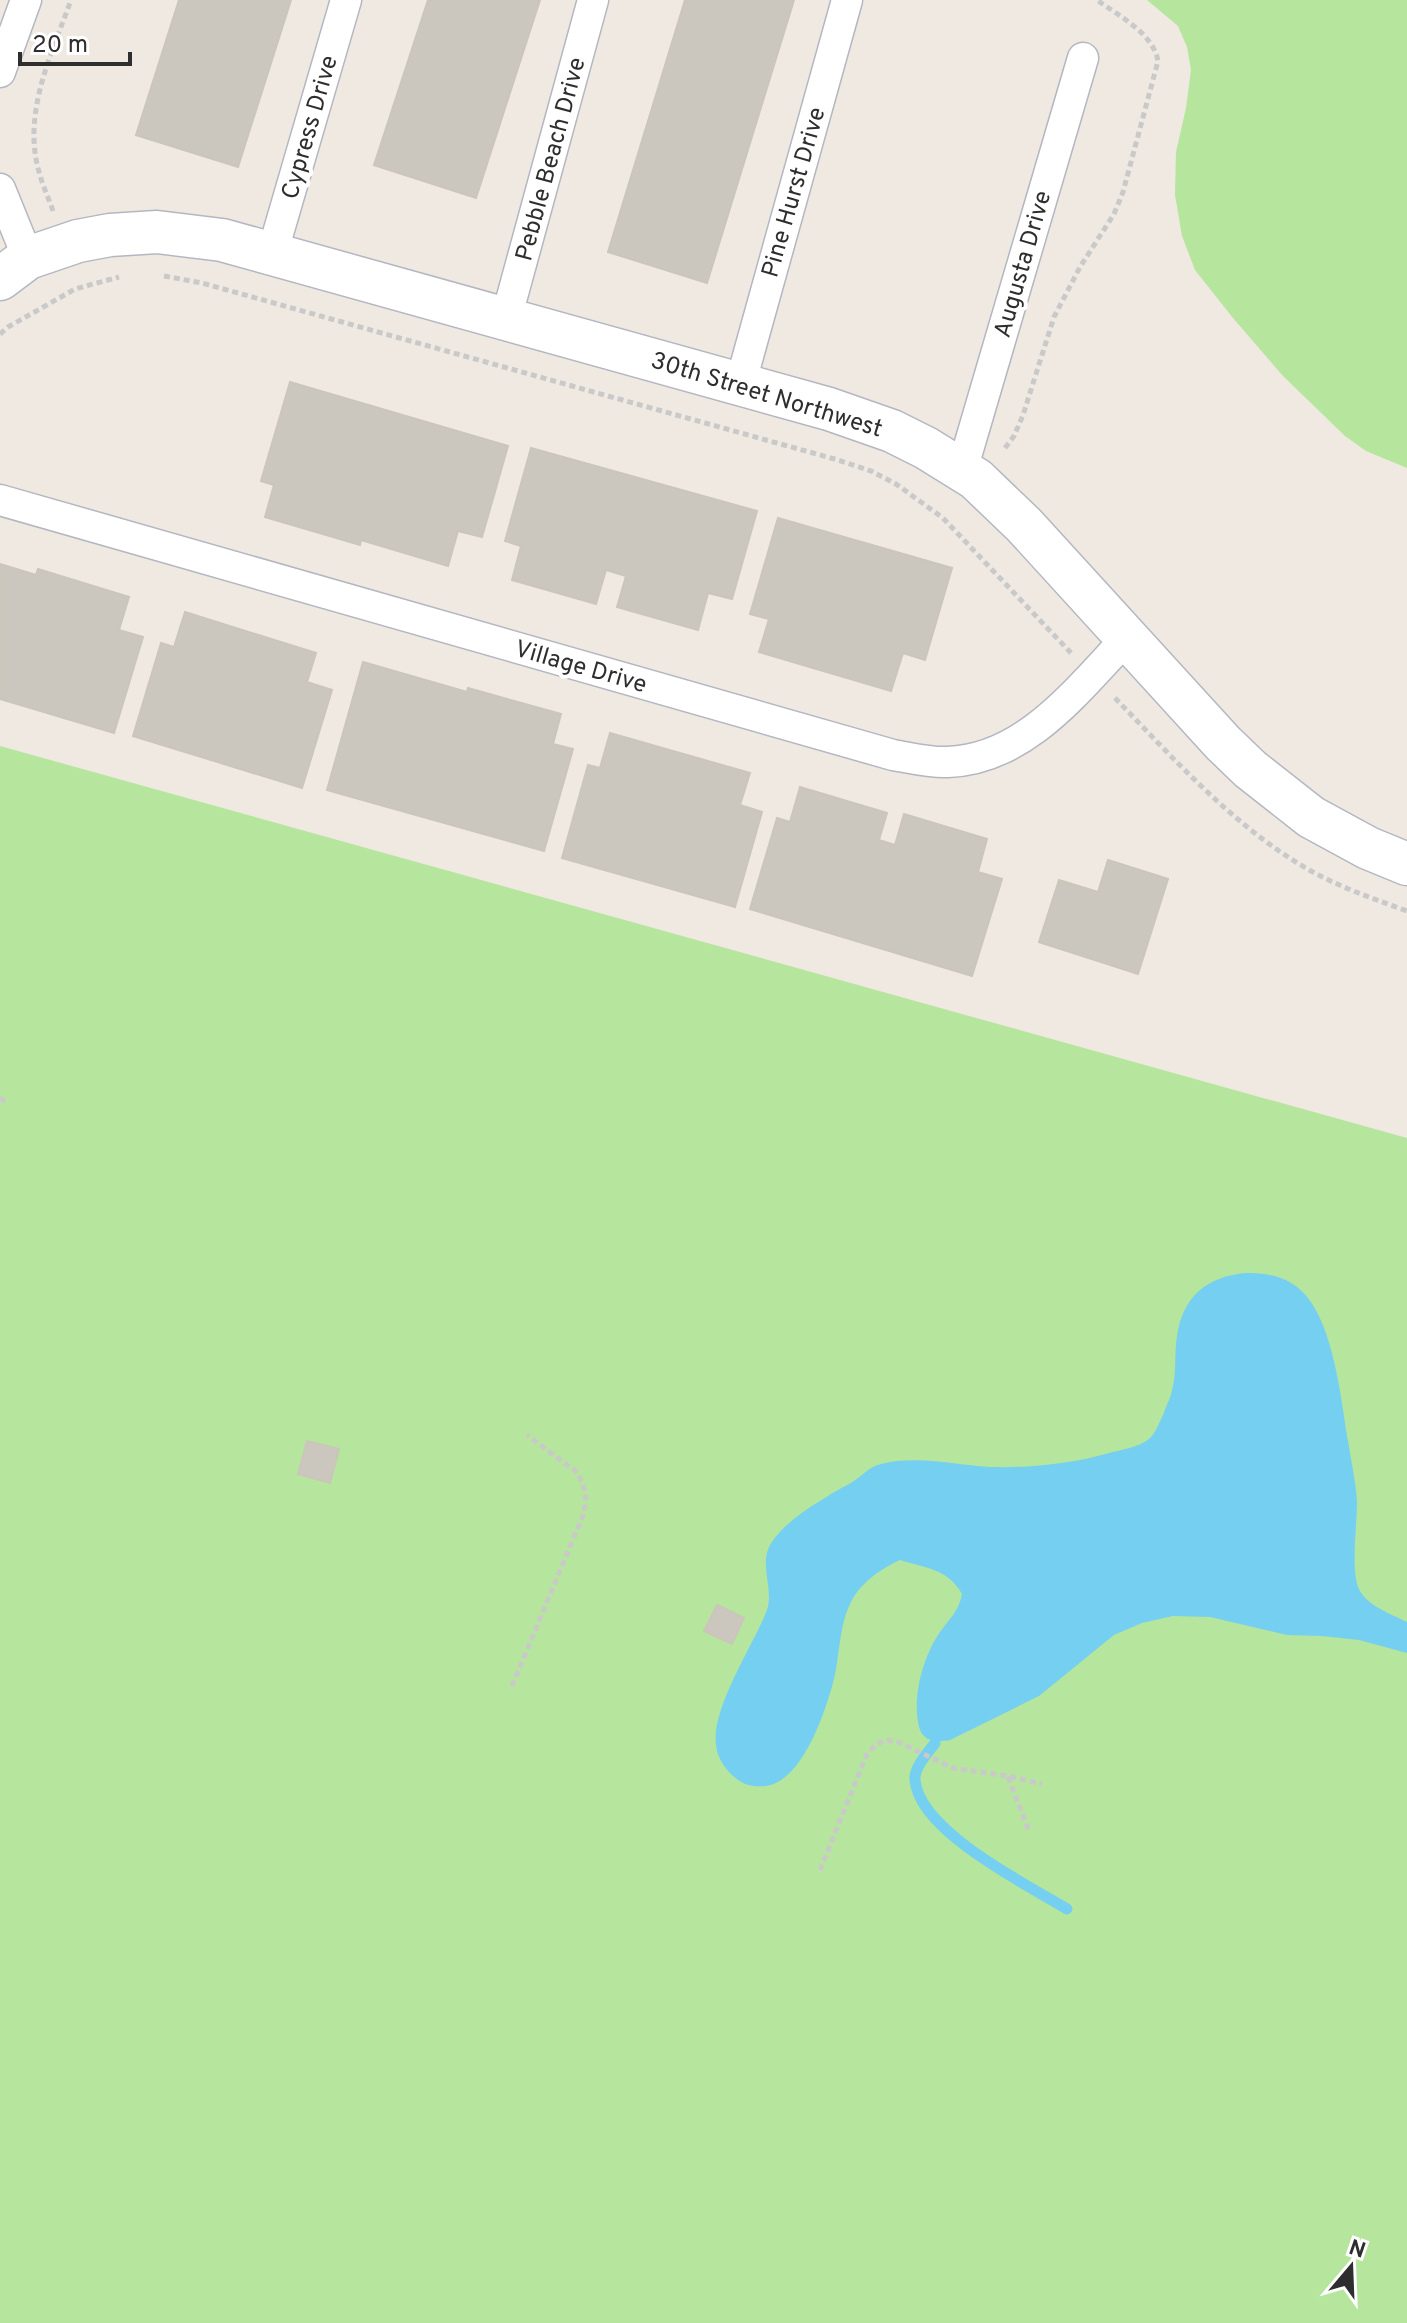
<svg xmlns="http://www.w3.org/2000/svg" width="1407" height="2323" font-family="Overpass,sans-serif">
	<rect width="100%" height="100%" fill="#efe9e1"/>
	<!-- green -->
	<g fill="#b6e59e">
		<path d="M 1147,0 L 1407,0 L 1407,468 L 1366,451 L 1345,436 L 1283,376 L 1233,318 L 1195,270 L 1182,236 L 1175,195 L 1176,152 L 1186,108 L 1191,70 L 1187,47 L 1178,26 Z"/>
		<path d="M 0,746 L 1407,1138 L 1407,2323 L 0,2323 Z"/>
	</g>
	<!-- water -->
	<path fill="#75cff0" d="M 1245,1273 C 1264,1273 1282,1275 1297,1287 C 1333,1314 1341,1399 1348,1441 C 1351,1461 1356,1482 1357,1502 C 1357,1524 1351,1567 1358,1587 C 1365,1605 1391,1614 1407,1622 L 1407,1653 L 1359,1640 L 1322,1636 L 1287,1635 L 1210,1617 L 1173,1616 L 1142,1623 L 1114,1635 L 1039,1696 L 950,1740 C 933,1743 921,1741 918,1722 C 913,1693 924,1655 940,1632 C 950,1618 959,1611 962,1594 C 948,1569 926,1568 900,1560 C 881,1569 861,1582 851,1602 C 839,1625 840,1654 834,1679 C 826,1710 803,1781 766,1786 C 756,1787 746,1786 738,1780 C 727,1772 717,1759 716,1745 C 711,1708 753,1646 767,1610 C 774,1589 759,1565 770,1545 C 781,1526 806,1509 825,1498 C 833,1492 842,1488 851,1483 C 861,1477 870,1466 881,1464 C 917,1455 954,1465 990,1467 C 1029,1468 1071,1464 1109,1453 C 1121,1450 1139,1447 1149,1439 C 1156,1433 1160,1420 1164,1413 C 1166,1405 1171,1398 1172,1390 C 1177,1373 1174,1354 1177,1336 C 1183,1296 1207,1277 1245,1273 Z"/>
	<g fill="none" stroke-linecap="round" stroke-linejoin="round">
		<!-- stream -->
		<path stroke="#75cff0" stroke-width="11" d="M 935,1743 C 928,1753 914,1767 915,1780 C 919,1831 1026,1884 1067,1909"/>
	</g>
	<!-- building -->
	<g fill="#cbc7bf" stroke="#cbc5ba" stroke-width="2">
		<path d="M 179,0 L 291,0 L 238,167 L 136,135 Z"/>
		<path d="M 428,0 L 540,0 L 476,198 L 374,165 Z"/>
		<path d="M 685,0 L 794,0 L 707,283 L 608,252 Z"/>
		<path d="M 290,382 L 508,446 L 482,537 L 458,531 L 448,566 L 361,540 L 360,545 L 265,517 L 274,485 L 261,481 Z"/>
		<path d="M 531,448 L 757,511 L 732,599 L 708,593 L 698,630 L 617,607 L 626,576 L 606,570 L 596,604 L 512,580 L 521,546 L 505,541 Z"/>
		<path d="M 778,518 L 952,568 L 925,660 L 903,653 L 891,691 L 759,652 L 769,619 L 750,614 Z"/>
		<path d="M 0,564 L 36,575 L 38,569 L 129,597 L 119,630 L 143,637 L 114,733 L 0,699 Z"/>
		<path d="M 185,612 L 316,653 L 307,682 L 332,690 L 302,788 L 133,736 L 161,643 L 174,647 Z"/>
		<path d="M 363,662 L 467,692 L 468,688 L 561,714 L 553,744 L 573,749 L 544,851 L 327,790 Z"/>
		<path d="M 610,733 L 750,773 L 740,805 L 762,812 L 735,907 L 562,858 L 588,765 L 600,768 Z"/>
		<path d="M 800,787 L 887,813 L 879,840 L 895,845 L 904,814 L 987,839 L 978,872 L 1002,879 L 972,976 L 750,909 L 777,818 L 790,822 Z"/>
		<path d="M 1108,860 L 1168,879 L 1138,974 L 1039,942 L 1059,880 L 1098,892 Z"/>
		<path d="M 307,1441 L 339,1449 L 330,1483 L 298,1474 Z"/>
		<path d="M 717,1605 L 744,1618 L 732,1644 L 704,1631 Z"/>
	</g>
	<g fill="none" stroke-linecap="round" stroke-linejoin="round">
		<defs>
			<g id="street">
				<path d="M 0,72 L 26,0"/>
				<path d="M 0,189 L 28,258"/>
				<path d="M 272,254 L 346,0"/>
				<path d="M 506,319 L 593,0"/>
				<path d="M 740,385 L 847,0"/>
				<path d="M 962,470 L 1083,58"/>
				<path d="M 0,500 L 893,755 C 911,758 930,763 948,762 C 1026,759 1077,690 1127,638"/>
			</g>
			<path id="secondary" d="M 0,279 L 28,258 L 78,241 L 110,235 L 157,232 L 222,240 L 829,409 L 892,431 L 926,448 L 976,479 L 1024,525 L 1223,743 L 1250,769 L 1311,817 L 1368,848 L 1407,864"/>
		</defs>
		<!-- street casing -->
		<use href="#street" stroke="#b4b7c1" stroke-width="33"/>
		<!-- secondary casing -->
		<use href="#secondary" stroke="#b4b7c1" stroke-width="45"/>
		<!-- path -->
		<g stroke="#c9c9c9" stroke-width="5" stroke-dasharray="6 4" stroke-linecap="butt">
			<path d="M 53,211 C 49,199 43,187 40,175 C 21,115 51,56 71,0"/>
			<path d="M 164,276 L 202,283 L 838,460 L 871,471 L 896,484 L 943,518 L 1071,653"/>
			<path d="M 0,334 L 8,327 L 75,289 L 119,277"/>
			<path d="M 1005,448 L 1014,436 L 1023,415 L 1054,317 L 1080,267 L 1114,214 L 1123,192 L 1158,61 C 1153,33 1119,16 1097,0"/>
			<path d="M 1115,698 C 1175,760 1235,828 1311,871 C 1342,888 1374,899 1407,911"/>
			<path d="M 0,1098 L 6,1102"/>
			<path d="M 512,1686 L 584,1513 L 586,1493 L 578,1473 L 527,1435"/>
			<path d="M 1008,1777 L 1029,1831"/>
			<path d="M 820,1870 L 867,1754 L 877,1744 L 887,1740 L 898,1742 L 953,1768 L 1008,1776 L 1042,1784"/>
		</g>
		<!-- street -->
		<use href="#street" stroke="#fff" stroke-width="30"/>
		<!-- secondary -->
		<use href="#secondary" stroke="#fff" stroke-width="42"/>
	</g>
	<g text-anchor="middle" stroke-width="8" stroke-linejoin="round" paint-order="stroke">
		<!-- street labels -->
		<g font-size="24" fill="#2e2e2e" stroke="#fff">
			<text transform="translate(309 127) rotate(-74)" y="8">Cypress Drive</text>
			<text transform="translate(550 159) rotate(-75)" y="8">Pebble Beach Drive</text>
			<text transform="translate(793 192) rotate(-74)" y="8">Pine Hurst Drive</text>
			<text transform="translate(1022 264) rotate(-74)" y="8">Augusta Drive</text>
			<text transform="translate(767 394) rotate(17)" y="8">30th Street Northwest</text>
			<text transform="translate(581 666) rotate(16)" y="8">Village Drive</text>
		</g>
	</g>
	<!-- north arrow -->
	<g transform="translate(1351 2267) rotate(19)" stroke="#ffffff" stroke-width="6" paint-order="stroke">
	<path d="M0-6L14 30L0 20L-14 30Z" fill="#2e2e2e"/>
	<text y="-12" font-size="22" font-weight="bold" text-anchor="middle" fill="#2e2e2e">N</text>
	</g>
	<!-- scale -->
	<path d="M20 52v12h110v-12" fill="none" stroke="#2e2e2e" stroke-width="4"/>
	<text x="32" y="52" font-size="24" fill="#2e2e2e" stroke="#ffffff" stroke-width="6" paint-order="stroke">20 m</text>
</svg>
